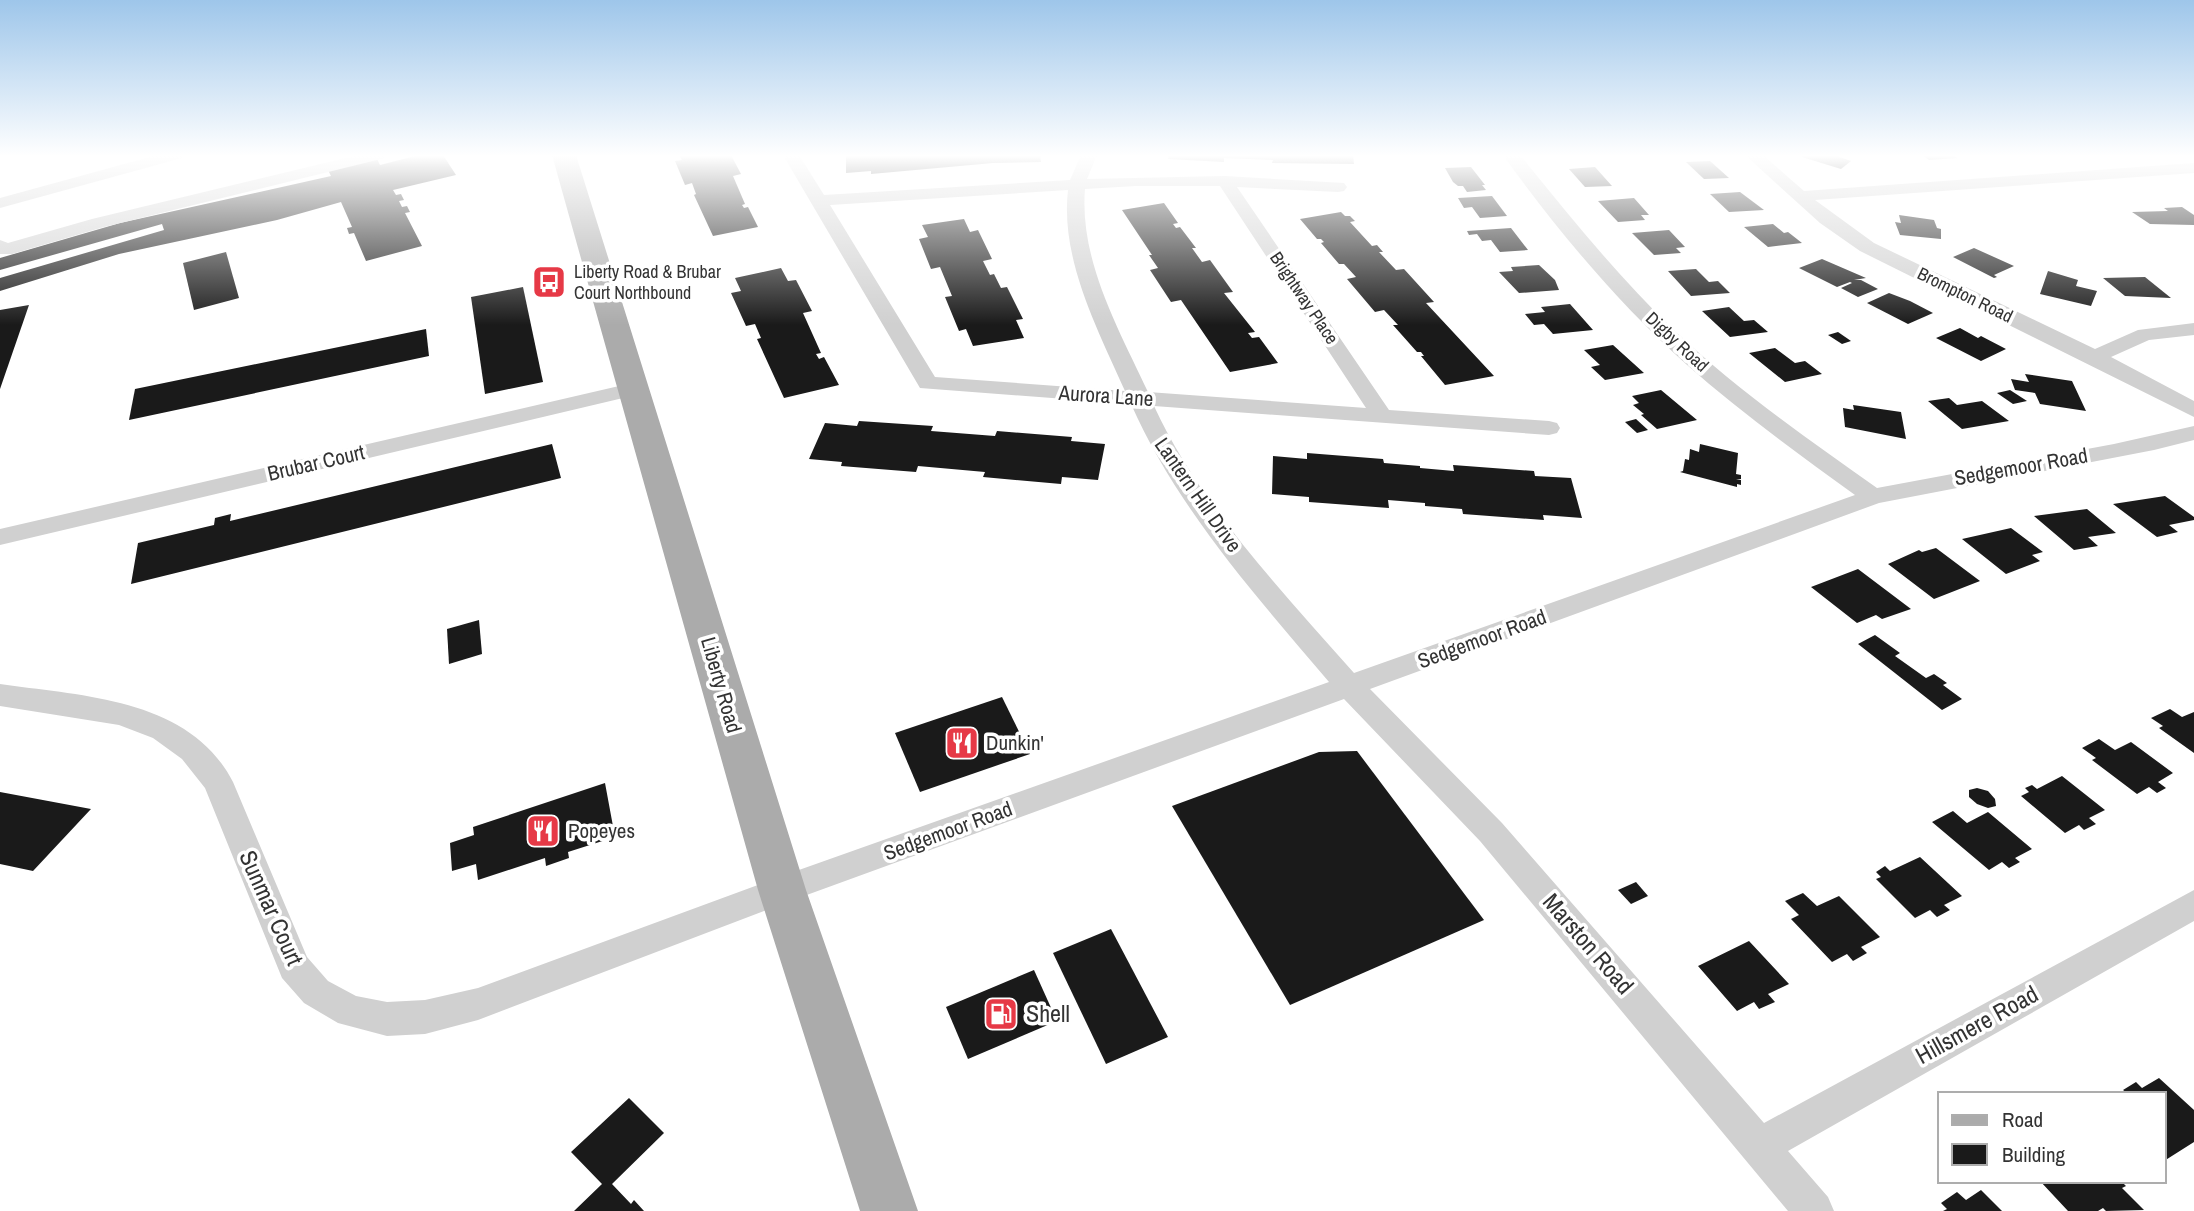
<svg xmlns="http://www.w3.org/2000/svg" width="2194" height="1211" font-family="'Archivo Narrow',sans-serif">
	<rect width="100%" height="100%" fill="#fff"/>
	<!-- building -->
	<g fill="#1a1a1a">
		<path d="M 375,155 L 380,165 L 419,155 L 443,155 L 456,175 L 393,190 L 396,195 L 401,194 L 404,200 L 399,201 L 402,207 L 407,206 L 410,212 L 405,213 L 422,246 L 366,261 L 354,233 L 349,234 L 347,228 L 352,227 L 341,202 L 277,220 L 119,254 L 0,291 L 0,278 L 164,230 L 162,224 L 0,270 L 0,258 L 120,223 L 331,176 L 326,166 Z"/>
		<path d="M 679,155 L 731,155 L 741,174 L 733,176 L 745,204 L 742,205 L 744,208 L 748,207 L 758,227 L 713,236 L 694,195 L 696,194 L 692,183 L 685,185 L 675,161 L 682,160 Z"/>
		<path d="M 846,155 L 1040,155 L 1041,162 L 993,163 L 871,174 L 871,171 L 846,173 Z"/>
		<path d="M 1169,155 L 1353,155 L 1354,164 L 1272,163 L 1273,160 L 1224,158 L 1224,162 L 1168,159 Z"/>
		<path d="M 1806,155 L 1834,155 L 1851,161 L 1841,169 L 1802,157 Z"/>
		<path d="M 1922,155 L 1953,155 L 1957,158 L 1929,160 Z"/>
		<path d="M 1710,161 L 1729,178 L 1704,179 L 1686,162 Z"/>
		<path d="M 1471,167 L 1485,185 L 1482,185 L 1486,190 L 1467,192 L 1463,186 L 1458,186 L 1453,182 L 1445,168 Z"/>
		<path d="M 1595,167 L 1612,186 L 1585,187 L 1569,169 Z"/>
		<path d="M 1740,192 L 1764,210 L 1729,212 L 1710,194 Z"/>
		<path d="M 1492,196 L 1507,216 L 1480,218 L 1472,207 L 1464,208 L 1458,198 Z"/>
		<path d="M 1634,198 L 1649,215 L 1641,215 L 1645,220 L 1618,222 L 1598,201 Z"/>
		<path d="M 1164,203 L 1178,223 L 1173,224 L 1176,228 L 1180,227 L 1196,248 L 1192,248 L 1202,262 L 1210,260 L 1233,292 L 1224,293 L 1255,332 L 1248,333 L 1252,338 L 1259,337 L 1278,363 L 1230,372 L 1181,300 L 1171,302 L 1150,270 L 1158,268 L 1149,255 L 1152,255 L 1122,210 Z"/>
		<path d="M 2182,207 L 2194,215 L 2194,225 L 2150,224 L 2132,212 L 2168,211 L 2164,208 Z"/>
		<path d="M 1341,212 L 1345,216 L 1350,216 L 1355,221 L 1350,222 L 1372,246 L 1377,245 L 1383,252 L 1379,252 L 1396,270 L 1404,269 L 1434,302 L 1426,303 L 1494,376 L 1445,385 L 1421,356 L 1424,356 L 1421,352 L 1417,352 L 1393,325 L 1398,325 L 1384,310 L 1375,312 L 1347,279 L 1356,277 L 1344,264 L 1339,264 L 1321,243 L 1324,242 L 1321,239 L 1317,239 L 1300,219 Z"/>
		<path d="M 1899,215 L 1934,220 L 1937,228 L 1941,229 L 1941,239 L 1900,235 L 1895,222 L 1901,223 Z"/>
		<path d="M 964,219 L 970,232 L 978,230 L 992,259 L 983,261 L 990,275 L 994,274 L 1001,288 L 1007,287 L 1023,319 L 1016,320 L 1024,338 L 973,346 L 966,329 L 959,331 L 945,297 L 952,296 L 940,267 L 931,269 L 919,239 L 928,237 L 922,225 Z"/>
		<path d="M 1773,224 L 1784,233 L 1788,232 L 1802,243 L 1768,247 L 1744,227 Z"/>
		<path d="M 1511,228 L 1528,250 L 1500,252 L 1491,240 L 1482,241 L 1477,234 L 1469,235 L 1467,231 Z"/>
		<path d="M 1669,230 L 1685,247 L 1676,248 L 1681,253 L 1654,255 L 1632,233 Z"/>
		<path d="M 1974,248 L 2014,266 L 1994,275 L 1997,277 L 1994,278 L 1953,257 Z"/>
		<path d="M 226,252 L 239,298 L 194,310 L 183,263 Z"/>
		<path d="M 1822,259 L 1866,278 L 1854,280 L 1861,280 L 1878,289 L 1858,297 L 1841,288 L 1852,283 L 1850,282 L 1837,287 L 1799,268 Z"/>
		<path d="M 1539,265 L 1555,280 L 1559,290 L 1519,293 L 1499,272 L 1513,271 L 1511,267 Z"/>
		<path d="M 781,268 L 788,281 L 796,280 L 812,311 L 803,313 L 821,353 L 816,354 L 819,359 L 824,357 L 839,385 L 784,398 L 757,339 L 761,338 L 755,324 L 746,326 L 731,293 L 741,291 L 735,278 Z"/>
		<path d="M 1696,269 L 1709,282 L 1718,281 L 1730,293 L 1691,296 L 1668,271 Z"/>
		<path d="M 2048,271 L 2078,280 L 2076,286 L 2097,291 L 2091,306 L 2040,294 Z"/>
		<path d="M 2145,277 L 2171,298 L 2125,296 L 2103,278 Z"/>
		<path d="M 523,287 L 543,382 L 485,394 L 471,297 Z"/>
		<path d="M 1889,293 L 1910,301 L 1933,313 L 1908,324 L 1867,303 Z"/>
		<path d="M 1570,304 L 1593,330 L 1553,334 L 1544,324 L 1534,325 L 1525,314 L 1545,312 L 1541,307 Z"/>
		<path d="M 29,305 L 0,389 L 0,310 Z"/>
		<path d="M 1729,307 L 1744,321 L 1754,320 L 1768,332 L 1730,337 L 1702,311 Z"/>
		<path d="M 1960,328 L 1978,338 L 1981,336 L 2006,349 L 1981,361 L 1936,338 Z"/>
		<path d="M 426,329 L 429,356 L 129,420 L 135,389 Z"/>
		<path d="M 1838,332 L 1851,341 L 1842,344 L 1828,335 Z"/>
		<path d="M 1613,345 L 1644,373 L 1605,380 L 1591,367 L 1600,365 L 1584,350 Z"/>
		<path d="M 1775,348 L 1795,363 L 1805,361 L 1822,374 L 1785,382 L 1749,353 Z"/>
		<path d="M 2025,374 L 2072,381 L 2086,411 L 2040,404 L 2035,393 L 2015,390 L 2011,379 L 2029,382 Z"/>
		<path d="M 1661,390 L 1697,420 L 1657,429 L 1641,415 L 1644,414 L 1633,405 L 1639,403 L 1632,396 Z"/>
		<path d="M 2010,390 L 2027,401 L 2013,404 L 1997,393 Z"/>
		<path d="M 1949,398 L 1957,405 L 1982,401 L 2009,421 L 1962,429 L 1928,401 Z"/>
		<path d="M 1853,405 L 1901,412 L 1906,439 L 1845,427 L 1843,408 L 1854,410 Z"/>
		<path d="M 1636,419 L 1648,430 L 1637,433 L 1625,422 Z"/>
		<path d="M 859,421 L 933,426 L 931,431 L 995,436 L 997,431 L 1072,437 L 1071,441 L 1105,444 L 1098,480 L 1062,477 L 1061,484 L 983,477 L 985,472 L 918,466 L 916,472 L 841,466 L 842,462 L 809,459 L 825,423 L 857,426 Z"/>
		<path d="M 552,444 L 561,478 L 131,584 L 138,543 L 214,525 L 215,518 L 231,514 L 230,521 Z"/>
		<path d="M 1700,444 L 1738,453 L 1736,474 L 1741,475 L 1741,479 L 1736,479 L 1741,480 L 1741,485 L 1737,484 L 1737,487 L 1680,472 L 1683,471 L 1685,459 L 1689,460 L 1690,449 L 1699,452 Z"/>
		<path d="M 1307,453 L 1383,459 L 1384,463 L 1420,466 L 1420,468 L 1454,471 L 1453,465 L 1534,471 L 1535,476 L 1571,478 L 1582,518 L 1543,515 L 1544,520 L 1463,514 L 1462,509 L 1425,506 L 1425,503 L 1388,500 L 1389,508 L 1309,502 L 1309,497 L 1272,494 L 1273,456 L 1307,459 Z"/>
		<path d="M 2165,496 L 2194,517 L 2194,520 L 2169,525 L 2178,532 L 2157,537 L 2113,504 Z"/>
		<path d="M 2087,509 L 2116,533 L 2088,537 L 2098,546 L 2074,550 L 2034,516 Z"/>
		<path d="M 2011,528 L 2043,552 L 2032,555 L 2040,561 L 2006,574 L 1962,539 Z"/>
		<path d="M 1936,548 L 1980,581 L 1934,599 L 1888,564 L 1919,550 L 1922,552 Z"/>
		<path d="M 1858,569 L 1911,609 L 1882,619 L 1876,615 L 1857,623 L 1811,587 Z"/>
		<path d="M 479,620 L 482,654 L 449,664 L 447,629 Z"/>
		<path d="M 1875,635 L 1900,653 L 1895,656 L 1926,678 L 1934,674 L 1947,683 L 1943,685 L 1962,699 L 1942,710 L 1858,644 Z"/>
		<path d="M 1002,697 L 1030,754 L 920,792 L 895,733 Z"/>
		<path d="M 2170,709 L 2182,717 L 2194,712 L 2194,753 L 2159,728 L 2163,726 L 2151,718 Z"/>
		<path d="M 2099,739 L 2115,750 L 2131,742 L 2173,773 L 2158,782 L 2166,788 L 2157,793 L 2149,787 L 2137,794 L 2092,760 L 2096,758 L 2082,748 Z"/>
		<path d="M 1357,751 L 1484,920 L 1290,1005 L 1172,806 L 1319,752 Z"/>
		<path d="M 2062,776 L 2105,810 L 2089,818 L 2096,824 L 2084,830 L 2079,825 L 2065,833 L 2021,796 L 2029,792 L 2025,788 L 2032,785 L 2037,789 Z"/>
		<path d="M 605,783 L 615,837 L 568,852 L 569,858 L 546,866 L 545,858 L 478,880 L 476,864 L 452,871 L 450,843 L 474,835 L 473,827 Z"/>
		<path d="M 1977,788 L 1988,791 L 1995,799 L 1996,806 L 1988,808 L 1977,804 L 1969,797 L 1969,790 Z"/>
		<path d="M 0,792 L 91,809 L 33,871 L 0,864 Z"/>
		<path d="M 1953,811 L 1967,823 L 1988,812 L 2032,849 L 2015,858 L 2020,862 L 2009,868 L 2002,862 L 1989,870 L 1932,822 Z"/>
		<path d="M 1920,857 L 1962,896 L 1944,905 L 1950,910 L 1937,917 L 1930,910 L 1915,918 L 1876,879 L 1881,877 L 1876,872 L 1885,866 L 1890,871 Z"/>
		<path d="M 1636,882 L 1648,896 L 1631,904 L 1618,890 Z"/>
		<path d="M 1803,893 L 1817,906 L 1839,896 L 1880,937 L 1861,947 L 1867,953 L 1853,961 L 1847,954 L 1832,962 L 1791,919 L 1799,915 L 1785,901 Z"/>
		<path d="M 1111,929 L 1168,1037 L 1106,1064 L 1053,953 Z"/>
		<path d="M 1749,941 L 1789,984 L 1768,994 L 1775,1002 L 1759,1009 L 1754,1002 L 1737,1011 L 1698,966 Z"/>
		<path d="M 1034,970 L 1057,1021 L 968,1059 L 946,1007 Z"/>
		<path d="M 2159,1078 L 2194,1110 L 2194,1142 L 2164,1161 L 2164,1094 L 2128,1094 L 2123,1090 L 2136,1082 L 2142,1088 Z"/>
		<path d="M 629,1098 L 664,1133 L 612,1184 L 631,1204 L 634,1200 L 644,1211 L 574,1211 L 602,1184 L 571,1152 Z"/>
		<path d="M 2040,1181 L 2121,1181 L 2126,1186 L 2122,1188 L 2144,1210 L 2106,1211 L 2103,1208 L 2098,1211 L 2068,1211 Z"/>
		<path d="M 1981,1190 L 2002,1211 L 1943,1211 L 1947,1209 L 1941,1203 L 1957,1192 L 1966,1200 Z"/>
	</g>
	<g fill="none" stroke-linecap="round" stroke-linejoin="round">
		<!-- minor -->
		<g fill="#d0d0d0" fill-rule="evenodd">
			<path d="M 157,155 L 184,155 L 182,158 L 0,208 L 0,198 Z"/>
			<path d="M 358,155 L 387,155 L 385,158 L 104,227 L 12,254 L 0,254 L 0,240 L 8,243 L 92,219 Z"/>
			<path d="M 783,155 L 799,155 L 824,195 L 1070,180 L 1081,155 L 1097,155 L 1087,179 L 1225,176 L 1344,183 L 1347,187 L 1344,191 L 1338,192 L 1237,187 L 1389,410 L 1549,421 L 1557,423 L 1560,428 L 1557,433 L 1549,435 L 1154,406 C 1201,507 1281,590 1354,673 L 1855,495 C 1797,453 1739,411 1686,364 C 1618,303 1556,229 1503,155 L 1520,155 C 1569,215 1618,277 1675,331 C 1737,390 1808,439 1877,488 L 2114,444 L 2194,426 L 2194,440 L 2154,450 L 1879,503 L 1370,689 L 1502,823 L 1764,1123 L 2194,890 L 2194,921 L 1788,1151 L 1828,1197 L 1834,1211 L 1788,1211 L 1480,841 L 1344,699 L 793,900 L 478,1020 L 425,1034 L 387,1036 L 338,1023 L 304,1003 L 282,978 L 205,788 L 182,759 L 153,738 L 119,725 L 0,706 L 0,684 C 82,696 190,698 233,782 L 307,957 L 328,981 L 356,996 L 387,1002 L 425,1000 L 478,988 L 782,876 L 1329,682 C 1256,596 1177,508 1131,404 L 920,388 ZM 1135,186 L 1220,186 L 1366,408 L 1148,392 C 1119,330 1079,260 1085,189 ZM 1068,190 C 1060,259 1098,330 1125,391 L 935,377 L 830,205 Z"/>
			<path d="M 1745,155 L 1763,155 L 1804,191 L 2194,163 L 2194,173 L 1815,200 L 1874,243 L 2095,349 L 2138,330 L 2194,323 L 2194,335 L 2149,340 L 2111,357 L 2194,401 L 2194,417 L 1860,251 L 1820,223 Z"/>
			<path d="M 632,383 L 640,384 L 643,389 L 640,394 L 0,545 L 0,529 Z"/>
		</g>
		<!-- primary -->
		<path fill="#ababab" fill-rule="evenodd" d="M 552,155 L 576,155 L 806,890 L 918,1211 L 860,1211 L 758,890 Z"/>
	</g>
	<!-- sky -->
	<linearGradient id="sky" x2="0" y2="1"><stop stop-color="#9ec6ea"/><stop offset="0.48" stop-color="#fff"/><stop offset="1" stop-color="#fff" stop-opacity="0"/></linearGradient>
	<rect width="2194" height="325" fill="url(#sky)"/>
	<!-- icons -->
	<defs>
		<symbol id="bus-square" viewBox="-11 -11 22 22"><rect x="-9" y="-9" width="18" height="18" rx="4" fill="#e63946" stroke="#fff"/><path d="M-5-6H5V4H4V6H2V4H-2V6H-4V4H-5ZM-3.5-4V0h7V-4ZM-3.5 1.2v1.5H-2V1.2ZM2 1.2v1.5H3.5V1.2Z" fill="#fff"/></symbol>
		<symbol id="restaurant-square" viewBox="-11 -11 22 22"><rect x="-9" y="-9" width="18" height="18" rx="4" fill="#e63946" stroke="#fff"/><path d="M-5-6h1v4h1v-4h1v4h1v-4h1v5L-1.5 .5V6h-2V.5L-5-1ZM5-6V6H3V1.5H1.5Q1.5-4 5-6Z" fill="#fff"/></symbol>
		<symbol id="fuel-square" viewBox="-11 -11 22 22"><rect x="-9" y="-9" width="18" height="18" rx="4" fill="#e63946" stroke="#fff"/><path d="M-5.5-6h7V0h2V4h1.3V-2.5L3-4.5l.8-.8L6-3V5H2.5V1h-1V6h-7ZM-4.2-4.7v3.2H.2V-4.7Z" fill="#fff"/></symbol>
	</defs>
	<g fill-rule="evenodd">
		<use href="#bus-square" x="530" y="263" width="38" height="38"/>
		<use href="#restaurant-square" x="943" y="724" width="38" height="38"/>
		<use href="#restaurant-square" x="524" y="812" width="38" height="38"/>
		<use href="#fuel-square" x="982" y="995" width="38" height="38"/>
	</g>
	<g text-anchor="middle" stroke-width="7" stroke-linejoin="round" paint-order="stroke">
		<!-- far-poi labels -->
		<g font-size="18" fill="#333" stroke="#fff" text-anchor="start">
			<text x="574" y="278">Liberty Road &amp; Brubar<tspan x="574" dy="21">Court Northbound</tspan></text>
		</g>
		<!-- far-street labels -->
		<g font-size="18" fill="#333" stroke="#fff">
			<text transform="translate(1965 295) rotate(26)" y="6">Brompton Road</text>
			<text transform="translate(1304 298) rotate(56)" y="6">Brightway Place</text>
			<text transform="translate(1677 342) rotate(43)" y="6">Digby Road</text>
		</g>
		<!-- street labels -->
		<g font-size="21" fill="#333" stroke="#fff">
			<text transform="translate(1106 396) rotate(4)" y="7">Aurora Lane</text>
			<text transform="translate(316 463) rotate(-13)" y="7">Brubar Court</text>
			<text transform="translate(2021 467) rotate(-10)" y="7">Sedgemoor Road</text>
			<text transform="translate(1198 495) rotate(55)" y="7">Lantern Hill Drive</text>
			<text transform="translate(1482 639) rotate(-20)" y="7">Sedgemoor Road</text>
			<text transform="translate(721 685) rotate(74)" y="7">Liberty Road</text>
			<text transform="translate(948 831) rotate(-20)" y="7">Sedgemoor Road</text>
		</g>
		<!-- poi labels -->
		<g font-size="21" fill="#333" stroke="#fff" text-anchor="start">
			<text x="986" y="750">Dunkin'</text>
			<text x="568" y="838">Popeyes</text>
		</g>
		<!-- near-street labels -->
		<g font-size="24" fill="#333" stroke="#fff">
			<text transform="translate(271 908) rotate(66)" y="8">Sunmar Court</text>
			<text transform="translate(1588 944) rotate(49)" y="8">Marston Road</text>
			<text transform="translate(1977 1025) rotate(-29)" y="8">Hillsmere Road</text>
		</g>
		<!-- near-poi labels -->
		<g font-size="24" fill="#333" stroke="#fff" text-anchor="start">
			<text x="1026" y="1022">Shell</text>
		</g>
	</g>
	<!-- legend -->
	<rect x="1938" y="1092" width="228" height="91" fill="#ffffff" stroke="#adadad" stroke-width="2"/>
	<rect x="1952" y="1115" width="35" height="10" fill="#ababab" stroke="#adadad" stroke-width="2"/>
	<text x="2002" y="1127" font-size="21" fill="#333333">Road</text>
	<rect x="1952" y="1144" width="35" height="21" fill="#1a1a1a" stroke="#adadad" stroke-width="2"/>
	<text x="2002" y="1162" font-size="21" fill="#333333">Building</text>
</svg>
